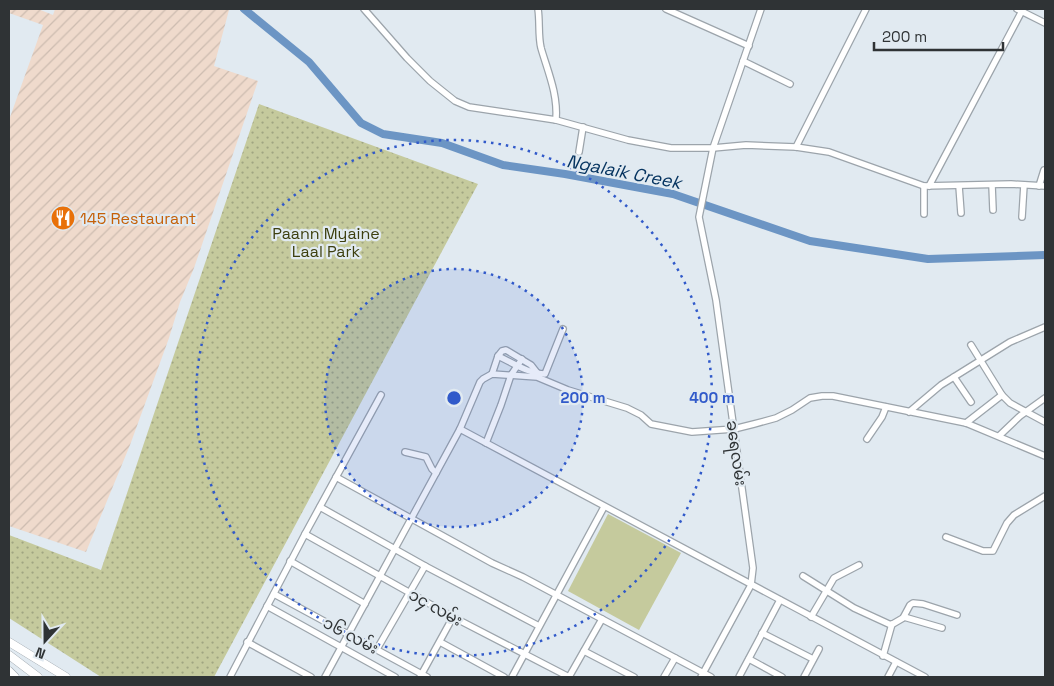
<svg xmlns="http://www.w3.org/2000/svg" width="1054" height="686" font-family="'Space Grotesk','Noto Sans Myanmar',sans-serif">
	<defs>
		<pattern id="industrial-furrows" width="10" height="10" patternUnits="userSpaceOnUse" patternTransform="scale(1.25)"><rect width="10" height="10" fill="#efdacc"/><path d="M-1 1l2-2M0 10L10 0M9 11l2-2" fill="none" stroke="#cdbcb0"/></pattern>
		<pattern id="park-dots" width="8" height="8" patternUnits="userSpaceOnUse" patternTransform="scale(1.25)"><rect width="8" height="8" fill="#c5ca9d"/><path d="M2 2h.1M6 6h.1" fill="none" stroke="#a0a581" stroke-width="1.8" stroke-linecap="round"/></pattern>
	</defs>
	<rect width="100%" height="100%" fill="#e1eaf1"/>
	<!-- industrial -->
	<path fill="url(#industrial-furrows)" d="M 9,9 L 38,9 L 53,15 L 55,9 L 226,9 L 229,10 L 214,66 L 258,81 L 194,268 L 180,302 L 169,338 L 130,445 L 86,552 L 9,526 L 9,120 L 43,25 L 9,13 Z"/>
	<!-- park -->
	<path fill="url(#park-dots)" d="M 259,104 L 478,184 L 214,677 L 101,677 L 9,618 L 9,535 L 101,570 Z"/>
	<!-- pitch -->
	<path fill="#c5ca9d" d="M 608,514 L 681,553 L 639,630 L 568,591 Z"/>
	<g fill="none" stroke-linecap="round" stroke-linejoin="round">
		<!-- river -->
		<path stroke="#6c95c4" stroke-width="8" d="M 244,9 L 309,62 L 361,123 L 383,134 L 442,143 L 503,165 L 565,174 L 673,194 L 810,241 L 928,259 L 1045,255"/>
		<defs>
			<g id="minor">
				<path d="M 364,9 L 407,58 L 430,81 L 455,101 L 469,107 L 556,120 L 628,140 L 671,148 L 713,148 L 746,145 L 796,147 L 829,152 L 924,186 L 1011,184 L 1045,186"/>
				<path d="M 538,9 C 540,22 538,35 541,48 C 548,72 558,94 556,120"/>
				<path d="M 666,9 L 749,46"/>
				<path d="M 1017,9 L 1045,23"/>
				<path d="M 743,61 L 790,84"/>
				<path d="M 796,147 L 866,9"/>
				<path d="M 579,152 L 583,127"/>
				<path d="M 992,185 L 993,210"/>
				<path d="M 929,186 L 1023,9"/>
				<path d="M 959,186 L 961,213"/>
				<path d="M 1039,186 L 1044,170"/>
				<path d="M 924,214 L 924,186"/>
				<path d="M 1022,217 L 1024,185"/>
				<path d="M 971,345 L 1002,395 L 1010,403 L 1045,422"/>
				<path d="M 498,356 C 513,363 529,374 545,374 L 563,329"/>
				<path d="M 492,374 L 498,356 L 502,351 L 506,350 L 531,365 L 538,374"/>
				<path d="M 954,377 L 971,402"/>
				<path d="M 909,412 L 941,385 L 1010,342 L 1045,327"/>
				<path d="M 966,423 L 1002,395"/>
				<path d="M 460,429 L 925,677"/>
				<path d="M 999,436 L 1020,416 L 1045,398"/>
				<path d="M 867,439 L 882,417 L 886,407"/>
				<path d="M 486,443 L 501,405 L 511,375 L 522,359"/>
				<path d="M 405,452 L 426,457 L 432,469 L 436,473"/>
				<path d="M 336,477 L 492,563 L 523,577 L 711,677"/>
				<path d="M 320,507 L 425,566 L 539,626"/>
				<path d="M 305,534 L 453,617 L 569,677 L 602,619"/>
				<path d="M 946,537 L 983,551 L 993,551 L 1007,523 L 1014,515 L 1045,496"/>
				<path d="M 290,561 L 365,604"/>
				<path d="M 803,576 L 854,608 L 891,625 L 903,618 L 910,605 L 913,603 L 923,604 L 957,615"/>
				<path d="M 274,594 L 427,677"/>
				<path d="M 267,606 L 395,677"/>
				<path d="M 811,617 L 834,578 L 859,565"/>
				<path d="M 904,617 L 942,628"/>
				<path d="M 762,633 L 813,659"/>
				<path d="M 247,642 L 311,677"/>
				<path d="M 440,642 L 504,677"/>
				<path d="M 377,649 L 425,566"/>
				<path d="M 584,651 L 634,677"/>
				<path d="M 883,656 L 892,624"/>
				<path d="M 749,659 L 782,677"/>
				<path d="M 230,677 L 305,534 L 381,395"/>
				<path d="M 325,677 L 460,429 L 480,382 L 483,379 L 492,374 L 537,377 L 568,390 L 627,408 L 641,415 L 651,424 L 692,432 L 734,429 L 754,424 L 776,418 L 792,410 L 810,398 L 822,396 L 833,396 L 966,423 L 1045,456"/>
				<path d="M 420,677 L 453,617"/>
				<path d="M 512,677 L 604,507"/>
				<path d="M 664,677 L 675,658"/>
				<path d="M 701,677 L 751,585 L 753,568 L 716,300 L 699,217 L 713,148 L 761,9"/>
				<path d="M 739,677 L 780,600"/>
				<path d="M 804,677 L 819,649"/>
				<path d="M 888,677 L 896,662"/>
			</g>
			<g id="major">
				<path d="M 9,642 L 66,677"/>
				<path d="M 9,655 L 38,677"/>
				<path d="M 9,671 L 15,677"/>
			</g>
		</defs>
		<!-- minor casing -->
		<use href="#minor" stroke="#9ca4ab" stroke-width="8"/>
		<!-- major casing -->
		<use href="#major" stroke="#9ca4ab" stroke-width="9"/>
		<!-- minor -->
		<use href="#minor" stroke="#fff" stroke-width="5.5"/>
		<!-- major -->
		<use href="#major" stroke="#fff" stroke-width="8"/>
	</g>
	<!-- distance rings -->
	<circle cx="454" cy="398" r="129" fill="#315aca" fill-opacity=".12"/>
	<g fill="none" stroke="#315aca" stroke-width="2.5" stroke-dasharray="2.5 5">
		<circle cx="454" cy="398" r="129"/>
		<circle cx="454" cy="398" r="258"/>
	</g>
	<!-- icons -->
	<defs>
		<symbol id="restaurant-disc" viewBox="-11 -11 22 22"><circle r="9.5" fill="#e8710a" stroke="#e1eaf1"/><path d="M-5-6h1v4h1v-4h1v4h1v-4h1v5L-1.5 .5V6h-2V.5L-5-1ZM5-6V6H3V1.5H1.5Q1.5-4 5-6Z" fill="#fff"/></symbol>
	</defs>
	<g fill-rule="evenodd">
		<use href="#restaurant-disc" x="49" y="204" width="28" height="28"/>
	</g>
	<g text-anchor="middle" stroke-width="4.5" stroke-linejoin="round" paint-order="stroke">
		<!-- food labels -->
		<g font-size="16" fill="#c56008" stroke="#e1eaf1" text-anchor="start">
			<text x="80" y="224">145 Restaurant</text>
		</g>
		<!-- park labels -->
		<g font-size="16" fill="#3d3f0f" stroke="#e1eaf1">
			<text x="326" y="239">Paann Myaine<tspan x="326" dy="18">Laal Park</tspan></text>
		</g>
		<!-- street labels -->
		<g font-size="16" fill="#2f3335" stroke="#e1eaf1">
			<text transform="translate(737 453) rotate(82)" y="6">ခရေလမ်း</text>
			<text transform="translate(436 607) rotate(29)" y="6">၁၄ လမ်း</text>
			<text transform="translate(351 635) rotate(28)" y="6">၁၆ လမ်း</text>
		</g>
		<!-- water labels -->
		<g font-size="18" font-style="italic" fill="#063460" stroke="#e1eaf1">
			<text transform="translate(624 172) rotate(11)" y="6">Ngalaik Creek</text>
		</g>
	</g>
	<circle cx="454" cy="398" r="8" fill="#315aca" stroke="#e1eaf1" stroke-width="2.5"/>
	<g font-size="15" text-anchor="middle" font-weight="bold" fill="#315aca" stroke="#e1eaf1" stroke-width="4.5" stroke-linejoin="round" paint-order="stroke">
		<text x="583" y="403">200 m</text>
		<text x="712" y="403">400 m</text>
	</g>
	<!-- border -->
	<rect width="1054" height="686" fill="none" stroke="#2f3335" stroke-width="20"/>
	<!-- north arrow -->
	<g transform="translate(45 641) rotate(201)" stroke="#e1eaf1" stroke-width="4" paint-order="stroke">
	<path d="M0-4L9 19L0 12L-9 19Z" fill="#2f3335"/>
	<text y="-8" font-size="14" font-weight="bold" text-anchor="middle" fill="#2f3335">N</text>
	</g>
	<!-- scale -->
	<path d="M874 42v8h129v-8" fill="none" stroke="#2f3335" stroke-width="2.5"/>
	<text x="882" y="42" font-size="15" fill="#2f3335" stroke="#e1eaf1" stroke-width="4" paint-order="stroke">200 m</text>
</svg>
